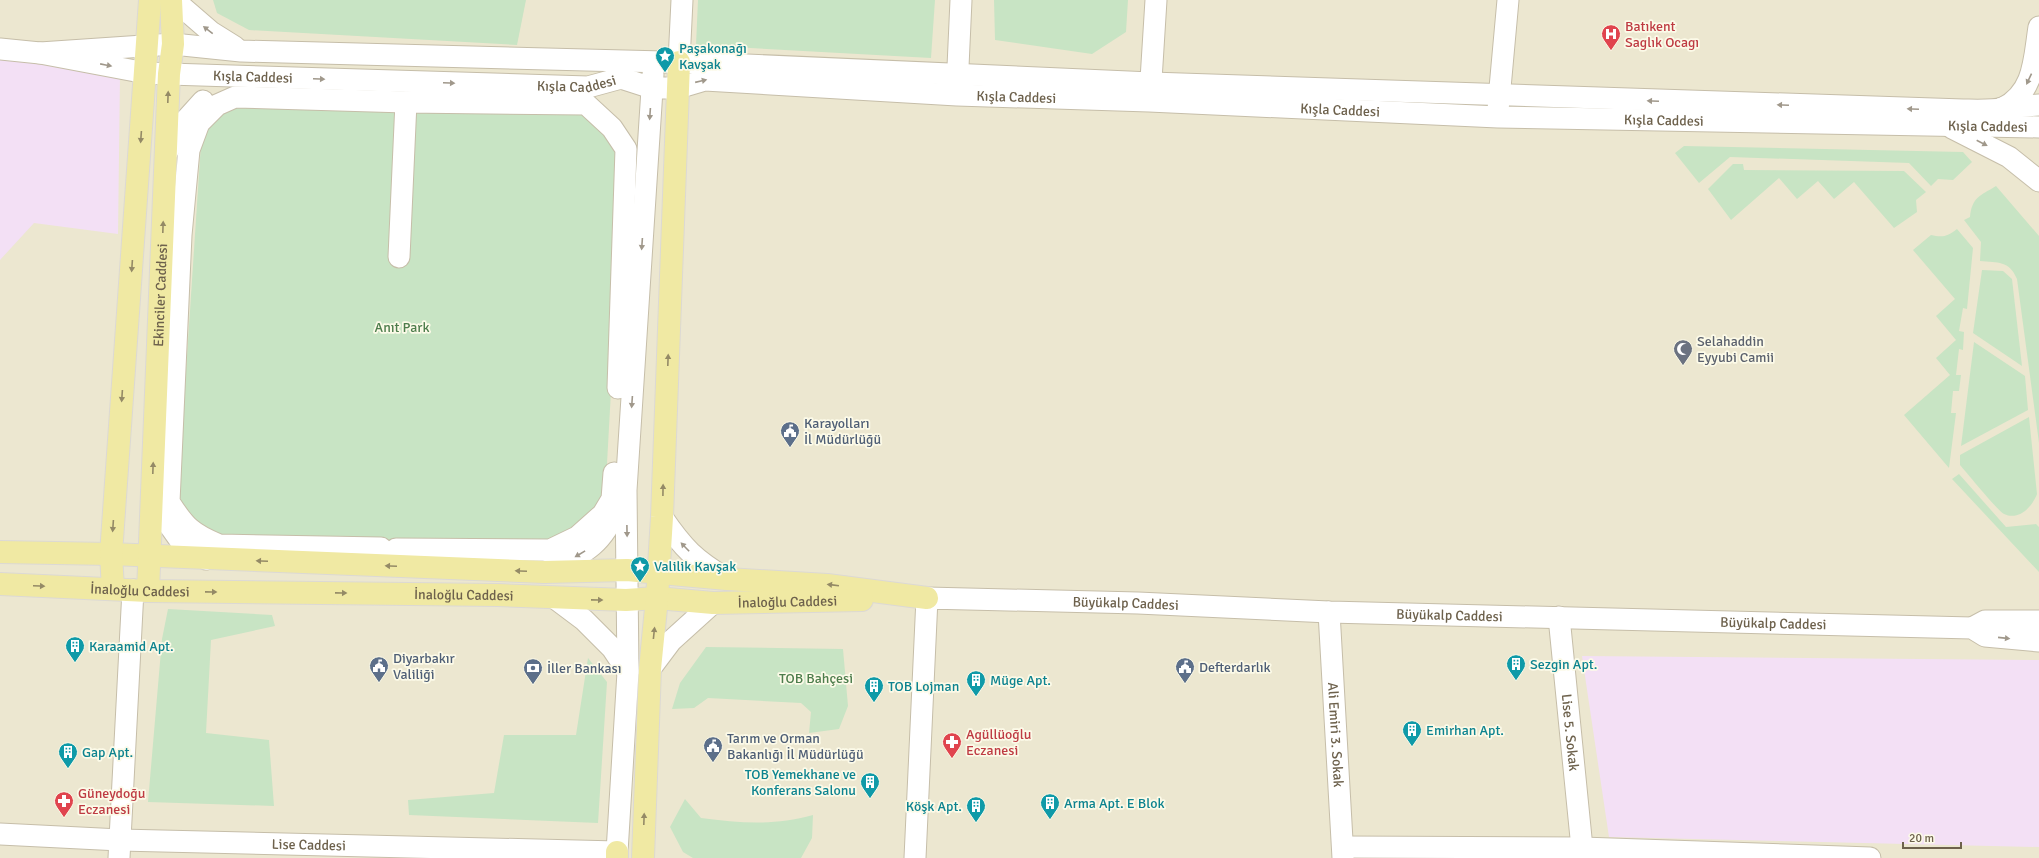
<svg xmlns="http://www.w3.org/2000/svg" width="2039" height="858" font-family="Signika,sans-serif">
	<rect width="100%" height="100%" fill="#f9f6e3"/>
	<!-- residential -->
	<rect fill="#ece7d0" x="0" y="0" width="2039" height="858"/>
	<!-- education -->
	<g fill="#f3e0f5">
		<path d="M 40,53 L 120,76 L 118,234 L 34,223 L 0,260 L 0,58 Z"/>
		<path d="M 1582,656 L 2039,660 L 2039,847 L 1609,837 Z"/>
	</g>
	<!-- green -->
	<g fill="#c8e4c4">
		<path d="M 213,0 L 526,0 L 517,45 L 249,30 L 217,13 Z"/>
		<path d="M 698,0 L 935,0 L 931,58 L 696,45 Z"/>
		<path d="M 994,0 L 1128,0 L 1126,32 L 1092,54 L 995,40 Z"/>
		<path d="M 243,102 L 589,112 L 624,155 L 605,500 L 582,526 L 551,544 L 220,538 L 192,526 L 178,493 L 202,128 L 221,109 Z"/>
		<path d="M 1684,146 L 1963,152 L 1972,162 L 1953,180 L 1938,179 L 1931,186 L 1909,163 L 1730,157 L 1699,183 L 1675,153 Z"/>
		<path d="M 1733,164 L 1743,164 L 1744,170 L 1904,171 L 1926,192 L 1916,200 L 1917,212 L 1894,228 L 1854,182 L 1834,199 L 1818,181 L 1797,199 L 1779,178 L 1731,220 L 1708,189 Z"/>
		<path d="M 1996,186 L 2039,236 L 2039,443 L 2017,279 C 2009,260 1998,263 1980,261 L 1981,242 L 1964,220 L 1970,217 C 1972,197 1980,196 1996,186 Z"/>
		<path d="M 1957,229 L 1973,248 L 1967,309 L 1963,308 L 1959,331 L 1964,332 L 1963,350 L 1959,349 L 1956,375 L 1961,375 L 1959,391 L 1953,391 L 1951,413 L 1956,413 L 1949,468 L 1904,415 L 1950,375 L 1936,358 L 1956,340 L 1936,316 L 1955,299 L 1913,250 L 1931,235 C 1943,238 1948,236 1957,229 Z"/>
		<path d="M 1982,270 L 2003,271 L 2012,279 L 2022,366 L 1973,333 Z"/>
		<path d="M 1974,342 L 2025,376 L 2028,410 L 1961,446 Z"/>
		<path d="M 2029,417 L 2037,494 C 2032,507 2019,521 2004,514 C 1998,511 1967,473 1960,465 L 1960,455 Z"/>
		<path d="M 1959,474 L 2006,527 L 2036,524 L 2039,527 L 2039,572 L 1952,479 Z"/>
		<path d="M 168,609 L 272,615 L 275,626 L 211,640 L 206,733 L 269,740 L 274,806 L 148,802 L 162,639 Z"/>
		<path d="M 706,647 L 843,649 L 848,706 L 839,729 L 809,733 L 811,712 L 801,703 L 708,698 L 694,708 L 672,709 L 680,683 Z"/>
		<path d="M 588,658 L 607,682 L 598,823 L 409,815 L 408,800 L 494,793 L 504,735 L 576,735 Z"/>
		<path d="M 685,799 L 701,818 C 741,823 773,826 813,815 L 812,838 L 801,858 L 693,858 L 683,852 L 670,827 Z"/>
	</g>
	<g fill="none" stroke-linecap="round" stroke-linejoin="round">
		<defs>
			<g id="minor">
				<path d="M 174,0 L 211,32 L 235,47"/>
				<path id="s1" d="M 0,49 L 40,53 L 146,73 L 169,74 L 588,87 L 621,78 L 652,88 L 678,88 L 705,80 L 957,95 L 1149,101 L 1498,117 L 2039,127"/>
				<path d="M 40,53 L 173,44 L 241,51 L 703,63 L 1151,83 L 1963,110 C 1972,110 1995,111 2003,108 C 2035,92 2034,58 2039,27"/>
				<path d="M 679,62 L 682,0"/>
				<path d="M 957,89 L 961,0"/>
				<path d="M 1150,96 L 1156,0"/>
				<path d="M 2002,108 L 2039,105"/>
				<path d="M 1498,110 L 1508,0"/>
				<path d="M 1952,128 L 2009,157 L 2039,181"/>
				<path d="M 166,154 L 184,122 L 203,101"/>
				<path d="M 399,257 L 406,102 L 586,104 L 612,128 L 626,149 L 618,388"/>
				<path d="M 162,515 L 184,546 L 206,559"/>
				<path d="M 662,517 C 683,548 695,560 727,579"/>
				<path d="M 381,548 L 219,545 C 192,534 185,527 169,502 L 181,235 L 189,150 L 199,123 L 217,105 L 235,97 L 406,102"/>
				<path d="M 396,549 L 550,550 L 577,537 L 603,514 L 612,499 L 614,473"/>
				<path d="M 544,572 C 584,553 601,548 619,505"/>
				<path d="M 556,599 L 584,620 L 612,648 L 628,672"/>
				<path id="s2" d="M 1329,612 L 1343,858"/>
				<path id="s3" d="M 1559,617 L 1582,848"/>
				<path d="M 1972,628 L 1985,621 L 2039,621"/>
				<path d="M 650,669 L 671,641 L 713,603"/>
				<path id="s4" d="M 0,834 L 120,840 L 617,852 L 628,672 L 626,490 L 653,74"/>
				<path d="M 1343,847 L 1582,848 L 1870,858"/>
				<path d="M 119,858 L 133,590"/>
				<path id="s5" d="M 915,858 L 927,598 L 1138,603 L 1329,612 L 1972,628 L 1985,636 L 2039,641"/>
			</g>
			<g id="major">
				<path d="M 0,552 L 111,554 L 544,572 L 627,570 L 727,579 L 827,585 L 927,598"/>
				<path id="s6" d="M 0,584 L 148,591 L 498,595 L 626,600 L 657,598 L 713,603 L 862,600"/>
				<path d="M 113,589 L 111,554 L 150,0"/>
				<path id="s7" d="M 148,591 L 169,74 L 173,44 L 171,0"/>
				<path d="M 617,858 L 617,852"/>
				<path d="M 643,858 L 650,669 L 657,598 L 662,517 L 679,62"/>
			</g>
		</defs>
		<!-- minor casing -->
		<use href="#minor" stroke="#c6bea9" stroke-width="23"/>
		<!-- major casing -->
		<use href="#major" stroke="#dcd9d4" stroke-width="24"/>
		<!-- minor -->
		<use href="#minor" stroke="#fff" stroke-width="21"/>
		<!-- major -->
		<use href="#major" stroke="#f0e9a3" stroke-width="22"/>
	</g>
	<!-- one-way arrows -->
	<defs><path id="oneway-solid" d="M-6-.8H1V-3.2L6.5 0L1 3.2V.8H-6Z"/></defs>
	<g fill="#a0988b">
		<use href="#oneway-solid" transform="translate(208 30) rotate(-142)"/>
		<use href="#oneway-solid" transform="translate(106 65) rotate(11)"/>
		<use href="#oneway-solid" transform="translate(319 79) rotate(2)"/>
		<use href="#oneway-solid" transform="translate(2029 79) rotate(115)"/>
		<use href="#oneway-solid" transform="translate(701 81) rotate(-13)"/>
		<use href="#oneway-solid" transform="translate(449 83) rotate(2)"/>
		<use href="#oneway-solid" transform="translate(1653 101) rotate(-178)"/>
		<use href="#oneway-solid" transform="translate(1783 105) rotate(-178)"/>
		<use href="#oneway-solid" transform="translate(1913 109) rotate(-178)"/>
		<use href="#oneway-solid" transform="translate(650 114) rotate(94)"/>
		<use href="#oneway-solid" transform="translate(1982 143) rotate(27)"/>
		<use href="#oneway-solid" transform="translate(642 244) rotate(94)"/>
		<use href="#oneway-solid" transform="translate(632 402) rotate(94)"/>
		<use href="#oneway-solid" transform="translate(627 531) rotate(89)"/>
		<use href="#oneway-solid" transform="translate(685 547) rotate(-134)"/>
		<use href="#oneway-solid" transform="translate(580 554) rotate(149)"/>
		<use href="#oneway-solid" transform="translate(2004 638) rotate(6)"/>
	</g>
	<g fill="#948a66">
		<use href="#oneway-solid" transform="translate(168 97) rotate(-88)"/>
		<use href="#oneway-solid" transform="translate(141 137) rotate(94)"/>
		<use href="#oneway-solid" transform="translate(163 227) rotate(-88)"/>
		<use href="#oneway-solid" transform="translate(132 266) rotate(94)"/>
		<use href="#oneway-solid" transform="translate(668 360) rotate(-88)"/>
		<use href="#oneway-solid" transform="translate(122 396) rotate(94)"/>
		<use href="#oneway-solid" transform="translate(153 468) rotate(-88)"/>
		<use href="#oneway-solid" transform="translate(663 490) rotate(-89)"/>
		<use href="#oneway-solid" transform="translate(113 526) rotate(94)"/>
		<use href="#oneway-solid" transform="translate(262 561) rotate(-178)"/>
		<use href="#oneway-solid" transform="translate(391 566) rotate(-178)"/>
		<use href="#oneway-solid" transform="translate(521 571) rotate(-178)"/>
		<use href="#oneway-solid" transform="translate(833 585) rotate(-173)"/>
		<use href="#oneway-solid" transform="translate(39 586) rotate(2)"/>
		<use href="#oneway-solid" transform="translate(211 592) rotate(1)"/>
		<use href="#oneway-solid" transform="translate(341 593) rotate(1)"/>
		<use href="#oneway-solid" transform="translate(597 600) rotate(1)"/>
		<use href="#oneway-solid" transform="translate(654 633) rotate(-84)"/>
		<use href="#oneway-solid" transform="translate(644 819) rotate(-88)"/>
	</g>
	<!-- icons -->
	<defs>
		<symbol id="hospital-pin" viewBox="-11 -11 22 30"><path d="M0 17L-7.5 6A9.5 9.5 0 1 1 7.5 6Z" fill="#e0444e" stroke="#fcfae8"/><path d="M-5-5h3v3.5h4V-5h3V5h-3V1.5h-4V5h-3Z" fill="#fff"/></symbol>
		<symbol id="sight-pin" viewBox="-11 -11 22 30"><path d="M0 17L-7.5 6A9.5 9.5 0 1 1 7.5 6Z" fill="#0f9aa8" stroke="#fcfae8"/><path d="M0-6L1.8-2.2L6-1.7L2.9 1.2L3.7 5.4L0 3.3L-3.7 5.4L-2.9 1.2L-6-1.7L-1.8-2.2Z" fill="#fff"/></symbol>
		<symbol id="mosque-pin" viewBox="-11 -11 22 30"><path d="M0 17L-7.5 6A9.5 9.5 0 1 1 7.5 6Z" fill="#6b7280" stroke="#fcfae8"/><path d="M3.5-4.9A6 6 0 1 0 3.5 4.9A5 5 0 1 1 3.5-4.9Z" fill="#fff"/></symbol>
		<symbol id="civic-pin" viewBox="-11 -11 22 30"><path d="M0 17L-7.5 6A9.5 9.5 0 1 1 7.5 6Z" fill="#5c6f8a" stroke="#fcfae8"/><path d="M-.6-6.5H3V-4.5H.6V-3L4-1V1h2V6H-6V1h2V-1L-.6-3ZM-1.2 2.5V6h2.4V2.5Z" fill="#fff"/></symbol>
		<symbol id="building-pin" viewBox="-11 -11 22 30"><path d="M0 17L-7.5 6A9.5 9.5 0 1 1 7.5 6Z" fill="#0f9aa8" stroke="#fcfae8"/><path d="M-4-6H4V6H1V3H-1V6H-4ZM-2.5-4.3h1.7v1.8h-1.7ZM.8-4.3h1.7v1.8H.8ZM-2.5-1h1.7V.8h-1.7ZM.8-1h1.7V.8H.8Z" fill="#fff"/></symbol>
		<symbol id="bank-pin" viewBox="-11 -11 22 30"><path d="M0 17L-7.5 6A9.5 9.5 0 1 1 7.5 6Z" fill="#5c6f8a" stroke="#fcfae8"/><path d="M-6-4H6V4H-6ZM0-2.3a2.3 2.3 0 1 0 0 4.6a2.3 2.3 0 1 0 0-4.6Z" fill="#fff"/></symbol>
		<symbol id="pharmacy-pin" viewBox="-11 -11 22 30"><path d="M0 17L-7.5 6A9.5 9.5 0 1 1 7.5 6Z" fill="#e0444e" stroke="#fcfae8"/><path d="M-2-6h4v4h4v4h-4v4h-4v-4h-4v-4h4Z" fill="#fff"/></symbol>
	</defs>
	<g fill-rule="evenodd">
		<use href="#hospital-pin" x="1600" y="23" width="22" height="30"/>
		<use href="#sight-pin" x="654" y="45" width="22" height="30"/>
		<use href="#mosque-pin" x="1672" y="338" width="22" height="30"/>
		<use href="#civic-pin" x="779" y="420" width="22" height="30"/>
		<use href="#sight-pin" x="629" y="555" width="22" height="30"/>
		<use href="#building-pin" x="64" y="635" width="22" height="30"/>
		<use href="#building-pin" x="1505" y="653" width="22" height="30"/>
		<use href="#civic-pin" x="368" y="655" width="22" height="30"/>
		<use href="#civic-pin" x="1174" y="656" width="22" height="30"/>
		<use href="#bank-pin" x="522" y="657" width="22" height="30"/>
		<use href="#building-pin" x="965" y="669" width="22" height="30"/>
		<use href="#building-pin" x="863" y="675" width="22" height="30"/>
		<use href="#building-pin" x="1401" y="719" width="22" height="30"/>
		<use href="#pharmacy-pin" x="941" y="731" width="22" height="30"/>
		<use href="#civic-pin" x="702" y="735" width="22" height="30"/>
		<use href="#building-pin" x="57" y="741" width="22" height="30"/>
		<use href="#building-pin" x="859" y="771" width="22" height="30"/>
		<use href="#pharmacy-pin" x="53" y="790" width="22" height="30"/>
		<use href="#building-pin" x="1039" y="792" width="22" height="30"/>
		<use href="#building-pin" x="965" y="795" width="22" height="30"/>
	</g>
	<g text-anchor="middle" stroke-width="3.5" stroke-linejoin="round" paint-order="stroke">
		<!-- health labels -->
		<g font-size="14" fill="#be3a42" stroke="#fcfae8" text-anchor="start">
			<text x="1625" y="31">Batıkent<tspan x="1625" dy="16">Saglık Ocagı</tspan></text>
			<text x="966" y="739">Agüllüoğlu<tspan x="966" dy="16">Eczanesi</tspan></text>
			<text x="78" y="798">Güneydoğu<tspan x="78" dy="16">Eczanesi</tspan></text>
		</g>
		<!-- culture labels -->
		<g font-size="14" fill="#0d838f" stroke="#fcfae8" text-anchor="start">
			<text x="679" y="53">Paşakonağı<tspan x="679" dy="16">Kavşak</tspan></text>
			<text x="654" y="571">Valilik Kavşak</text>
			<text x="89" y="651">Karaamid Apt.</text>
			<text x="1530" y="669">Sezgin Apt.</text>
			<text x="990" y="685">Müge Apt.</text>
			<text x="888" y="691">TOB Lojman</text>
			<text x="1426" y="735">Emirhan Apt.</text>
			<text x="82" y="757">Gap Apt.</text>
			<text x="856" y="779" text-anchor="end">TOB Yemekhane ve<tspan x="856" dy="16">Konferans Salonu</tspan></text>
			<text x="1064" y="808">Arma Apt. E Blok</text>
			<text x="962" y="811" text-anchor="end">Köşk Apt.</text>
		</g>
		<!-- street labels -->
		<g font-size="14" fill="#6d614c" stroke="#fcfae8">
			<text dy="5" stroke="none"><textPath href="#s1" startOffset="255">Kışla Caddesi</textPath></text>
			<text dy="5" stroke="none"><textPath href="#s1" startOffset="579">Kışla Caddesi</textPath></text>
			<text dy="5" stroke="none"><textPath href="#s1" startOffset="1023">Kışla Caddesi</textPath></text>
			<text dy="5" stroke="none"><textPath href="#s1" startOffset="1347">Kışla Caddesi</textPath></text>
			<text dy="5" stroke="none"><textPath href="#s1" startOffset="1671">Kışla Caddesi</textPath></text>
			<text dy="5" stroke="none"><textPath href="#s1" startOffset="1995">Kışla Caddesi</textPath></text>
			<text dy="5" stroke="none"><textPath href="#s7" startOffset="296">Ekinciler Caddesi</textPath></text>
			<text dy="5" stroke="none"><textPath href="#s6" startOffset="140">İnaloğlu Caddesi</textPath></text>
			<text dy="5" stroke="none"><textPath href="#s6" startOffset="464">İnaloğlu Caddesi</textPath></text>
			<text dy="5" stroke="none"><textPath href="#s6" startOffset="788">İnaloğlu Caddesi</textPath></text>
			<text dy="5" stroke="none"><textPath href="#s5" startOffset="459">Büyükalp Caddesi</textPath></text>
			<text dy="5" stroke="none"><textPath href="#s5" startOffset="783">Büyükalp Caddesi</textPath></text>
			<text dy="5" stroke="none"><textPath href="#s5" startOffset="1107">Büyükalp Caddesi</textPath></text>
			<text dy="5" stroke="none"><textPath href="#s3" startOffset="116">Lise 5. Sokak</textPath></text>
			<text dy="5" stroke="none"><textPath href="#s2" startOffset="123">Ali Emiri 3. Sokak</textPath></text>
			<text dy="5" stroke="none"><textPath href="#s4" startOffset="309">Lise Caddesi</textPath></text>
		</g>
		<!-- park labels -->
		<g font-size="14" fill="#4d7d4c" stroke="#fcfae8">
			<text x="402" y="332">Anıt Park</text>
			<text x="816" y="683">TOB Bahçesi</text>
		</g>
		<!-- worship labels -->
		<g font-size="14" fill="#5b616d" stroke="#fcfae8" text-anchor="start">
			<text x="1697" y="346">Selahaddin<tspan x="1697" dy="16">Eyyubi Camii</tspan></text>
		</g>
		<!-- service labels -->
		<g font-size="14" fill="#4e5e75" stroke="#fcfae8" text-anchor="start">
			<text x="804" y="428">Karayolları<tspan x="804" dy="16">İl Müdürlüğü</tspan></text>
			<text x="393" y="663">Diyarbakır<tspan x="393" dy="16">Valiliği</tspan></text>
			<text x="1199" y="672">Defterdarlık</text>
			<text x="547" y="673">İller Bankası</text>
			<text x="727" y="743">Tarım ve Orman<tspan x="727" dy="16">Bakanlığı İl Müdürlüğü</tspan></text>
		</g>
	</g>
	<!-- scale -->
	<path d="M1903 842v6h58v-6" fill="none" stroke="#6d614c" stroke-width="2"/>
	<text x="1909" y="842" font-size="12" fill="#6d614c" stroke="#fcfae8" stroke-width="3" paint-order="stroke">20 m</text>
</svg>
